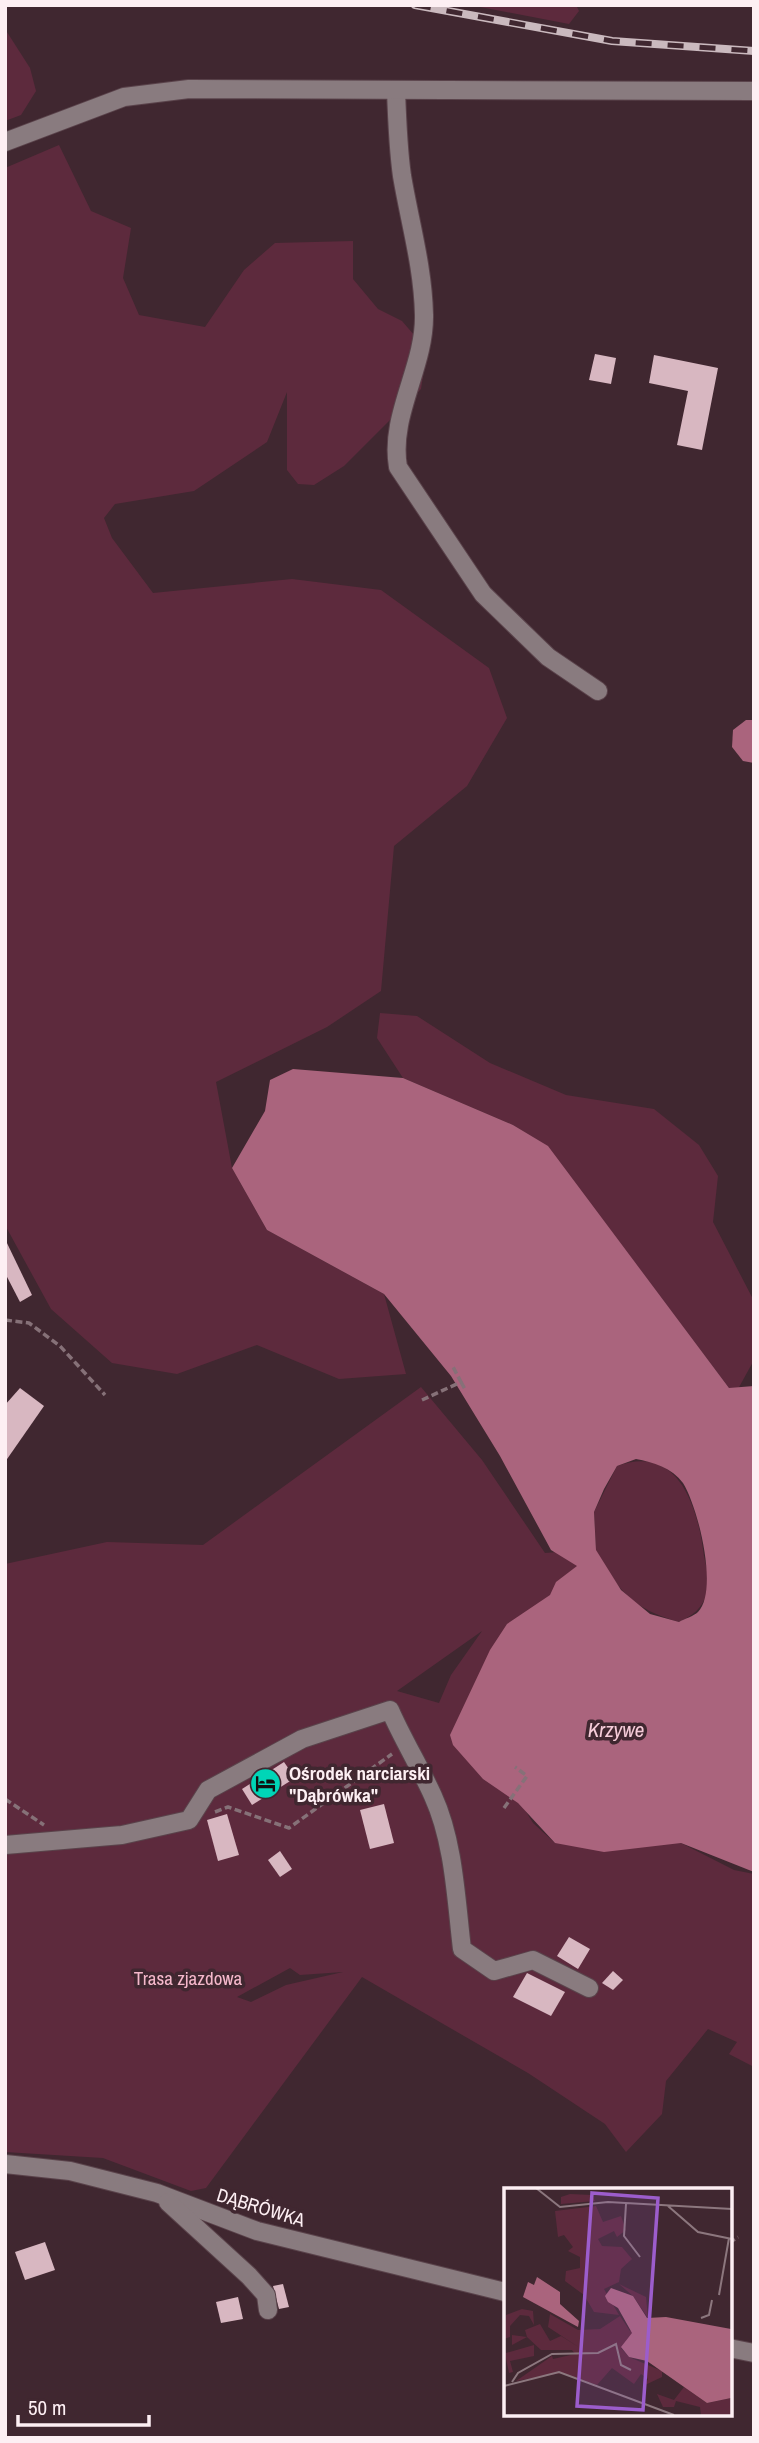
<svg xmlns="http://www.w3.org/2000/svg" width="759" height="2443" font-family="'Archivo Narrow',sans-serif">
	<rect width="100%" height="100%" fill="#402730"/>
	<!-- green -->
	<g fill="#5d2a3d" fill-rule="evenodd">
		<path d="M 470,5 L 576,5 L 579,11 L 569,24 Z"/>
		<path d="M 5,29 L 30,68 L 36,91 L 21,115 L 5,121 Z"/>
		<path d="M 59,145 L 91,211 L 131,228 L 123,278 L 139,315 L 205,327 L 244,270 L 275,243 L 353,241 L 353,279 L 378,309 L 402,321 L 427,350 L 421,389 L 344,466 L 314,485 L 298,484 L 287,470 L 287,392 L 267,442 L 194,491 L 115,504 L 104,518 L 112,538 L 153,593 L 292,579 L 381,590 L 489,668 L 507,718 L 467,786 L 394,846 L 381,991 L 327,1027 L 216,1082 L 232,1168 L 267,1230 L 384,1294 L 406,1374 L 339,1379 L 257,1345 L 177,1374 L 112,1363 L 51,1309 L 5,1225 L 5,168 Z"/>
		<path d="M 380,1013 L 417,1016 L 490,1063 L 566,1095 L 654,1109 L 699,1145 L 718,1176 L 713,1222 L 754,1301 L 754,1360 L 738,1389 L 729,1388 L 547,1146 L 513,1125 L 403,1078 L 377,1038 Z"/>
		<path d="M 421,1387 L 482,1460 L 545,1553 L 596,1549 L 594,1512 L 617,1466 C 679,1443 698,1508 704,1556 C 706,1566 711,1583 707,1593 C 702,1609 693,1615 679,1622 C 651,1614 629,1603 613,1578 L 491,1755 L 533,1823 L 555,1843 L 681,1843 L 734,1870 L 754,1874 L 754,2067 L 729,2054 L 737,2042 L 708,2029 L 666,2081 L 662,2114 L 626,2152 L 605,2124 L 528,2073 L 362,1977 L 206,2188 L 191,2191 L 103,2158 L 5,2152 L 5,1564 L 107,1542 L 203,1545 ZM 482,1631 L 451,1675 L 439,1703 L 397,1691 ZM 290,1968 L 300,1975 L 343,1972 L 286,1985 L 251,2002 L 237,1997 Z"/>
	</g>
	<!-- water -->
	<g fill="#aa647d" fill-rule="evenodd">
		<path d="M 746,720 L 754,720 L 754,763 L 743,761 L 732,747 L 733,730 Z"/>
		<path d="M 293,1069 L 403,1078 L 513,1125 L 548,1146 L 729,1388 L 754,1386 L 754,1872 L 681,1843 L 604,1852 L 555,1843 L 518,1803 L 483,1779 L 453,1745 L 450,1735 L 490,1650 L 507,1624 L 550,1595 L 556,1582 L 577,1566 L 551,1550 L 500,1456 L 451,1376 L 384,1294 L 267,1230 L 232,1168 L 265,1111 L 270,1080 ZM 636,1459 C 653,1462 672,1468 683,1483 C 698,1507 719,1590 698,1612 C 694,1616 684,1619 679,1622 L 650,1614 L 621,1590 L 596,1550 L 594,1512 L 604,1489 L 617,1466 Z"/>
	</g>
	<!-- building -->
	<g fill="#d8b7c1">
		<path d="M 595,354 L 616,358 L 611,384 L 589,380 Z"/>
		<path d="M 654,355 L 718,368 L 702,450 L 677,445 L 688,391 L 649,383 Z"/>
		<path d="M 5,1239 L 32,1295 L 20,1302 L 5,1273 Z"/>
		<path d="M 20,1388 L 44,1406 L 5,1462 L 5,1405 Z"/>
		<path d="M 284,1762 L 295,1778 L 252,1805 L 242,1789 Z"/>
		<path d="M 384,1804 L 394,1843 L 370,1849 L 360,1810 Z"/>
		<path d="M 227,1814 L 239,1855 L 218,1861 L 207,1820 Z"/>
		<path d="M 280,1851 L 292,1869 L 280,1877 L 268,1860 Z"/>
		<path d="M 569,1937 L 590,1949 L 578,1969 L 557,1956 Z"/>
		<path d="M 613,1971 L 623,1980 L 613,1990 L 602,1983 Z"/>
		<path d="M 527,1973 L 565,1992 L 551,2016 L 513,1997 Z"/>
		<path d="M 45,2242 L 55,2270 L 25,2280 L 15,2252 Z"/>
		<path d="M 283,2284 L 289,2307 L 279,2309 L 273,2286 Z"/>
		<path d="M 238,2297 L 243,2319 L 221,2323 L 216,2302 Z"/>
	</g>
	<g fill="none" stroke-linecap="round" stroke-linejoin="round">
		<defs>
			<g id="minor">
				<path d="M 396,90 C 397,119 398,148 402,176 C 410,223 423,267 424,315 C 425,367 389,415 398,467 L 483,594 L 548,657 L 598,691"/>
				<path d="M 5,142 L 124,97 L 189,89 L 754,91"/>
				<path d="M 5,1845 L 122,1835 L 189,1820 L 208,1790 L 302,1739 L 390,1710 C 403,1740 420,1767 433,1796 C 454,1842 456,1899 462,1949 L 494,1971 L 533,1960 L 589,1988"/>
				<path d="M 5,2164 L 70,2171 L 157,2193 L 257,2231 L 505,2292"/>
				<path d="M 168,2202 L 249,2276 L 266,2295 L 268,2310"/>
				<path d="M 729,2348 L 754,2353"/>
			</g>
		</defs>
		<!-- minor casing -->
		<use href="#minor" stroke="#5a434b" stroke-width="20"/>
		<!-- path -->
		<g stroke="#867178" stroke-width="3.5" stroke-dasharray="7 3.5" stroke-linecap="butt">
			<path d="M 5,1320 L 29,1323 L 60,1346 L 105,1395"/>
			<path d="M 461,1382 L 466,1391"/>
			<path d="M 422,1400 L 461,1382 L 452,1365"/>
			<path d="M 5,1799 L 44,1825"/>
			<path d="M 504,1808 L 527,1776 L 515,1767"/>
			<path d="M 215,1812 L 228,1807 L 289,1828 L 392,1754"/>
			<path d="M 729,2243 L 738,2237"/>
		</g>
		<!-- minor -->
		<use href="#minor" stroke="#897b7f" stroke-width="18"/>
		<defs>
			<path id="rail" d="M 415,5 L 612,41 L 754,51"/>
		</defs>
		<!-- rail casing -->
		<use href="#rail" stroke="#cab9be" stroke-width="8"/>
		<!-- rail -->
		<use href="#rail" stroke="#402730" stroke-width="5" stroke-dasharray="16" stroke-linecap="butt"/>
	</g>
	<!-- icons -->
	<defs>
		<symbol id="hotel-disc" viewBox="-11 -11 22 22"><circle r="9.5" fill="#00d5b7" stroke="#402730"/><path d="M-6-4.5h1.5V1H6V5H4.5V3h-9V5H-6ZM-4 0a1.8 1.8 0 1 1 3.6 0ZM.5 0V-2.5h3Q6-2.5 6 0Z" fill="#111"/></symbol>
	</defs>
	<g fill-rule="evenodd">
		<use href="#hotel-disc" x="248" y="1766" width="35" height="35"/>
	</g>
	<g text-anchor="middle" stroke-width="7" stroke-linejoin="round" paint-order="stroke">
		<!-- poi labels -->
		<g font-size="19" font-weight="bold" fill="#fdeff3" stroke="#402730" text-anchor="start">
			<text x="289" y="1780">Ośrodek narciarski<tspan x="289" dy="22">"Dąbrówka"</tspan></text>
		</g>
		<!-- park labels -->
		<g font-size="19" fill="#f5b8cb" stroke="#402730">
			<text x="188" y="1985">Trasa zjazdowa</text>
		</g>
		<!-- street labels -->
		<g font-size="19" fill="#fdeff3" stroke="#402730">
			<text transform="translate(261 2207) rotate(17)" y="7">DĄBRÓWKA</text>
		</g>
		<!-- water labels -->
		<g font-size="21" font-style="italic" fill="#f6ccd9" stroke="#402730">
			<text x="616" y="1737">Krzywe</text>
		</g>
	</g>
	<!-- overview -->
	<g transform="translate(504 2188)">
		<rect width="228" height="228" fill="#402730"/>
		<path d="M 66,6 L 88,7 L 91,13 L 57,16 L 57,9 ZM 92,18 L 99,34 L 117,28 L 122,42 L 113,49 L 110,43 L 94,51 L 98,58 L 118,59 L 128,71 L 117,81 L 115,94 L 100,101 L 115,127 L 90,124 L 80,107 L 61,93 L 62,83 L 76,80 L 76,69 L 64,63 L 69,59 L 60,47 L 54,49 L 51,23 ZM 115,96 L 142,109 L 144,130 L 129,108 ZM 18,121 L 29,123 L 30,137 L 25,128 L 16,127 L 6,138 L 6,149 L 0,151 L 2,127 ZM 46,126 L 74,142 L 96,141 L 116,128 L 126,143 L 137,136 L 139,150 L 132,146 L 117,160 L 125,169 L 158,183 L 158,189 L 141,197 L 144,191 L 137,186 L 130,196 L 108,180 L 93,197 L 58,185 L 12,193 L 48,168 L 49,171 L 71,166 L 68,162 L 37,162 L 23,149 L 8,157 L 8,147 L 23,149 L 21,142 L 36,136 L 46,153 L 57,148 L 76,160 L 44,139 ZM 30,157 L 30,168 L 6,173 L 9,184 L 5,185 L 0,161 L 2,165 ZM 180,199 L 203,215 L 227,210 L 227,227 L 197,227 L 196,219 L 172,213 L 170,219 L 159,219 L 153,206 L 170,212 Z" fill="#5d2a3d"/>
		<path d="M 33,89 L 56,104 L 56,116 L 75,133 L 74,139 L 19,109 L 24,94 L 30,97 ZM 107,100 L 129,108 L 143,130 L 162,129 L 227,141 L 227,210 L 203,215 L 143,173 L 125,169 L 117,159 L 128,145 L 114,120 L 104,114 L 101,108 Z" fill="#aa647d"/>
		<path fill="none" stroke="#8c777e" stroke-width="2" d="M 32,0 L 56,19 L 104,14 L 228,21M 122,16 L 120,48 L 136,69M 164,18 L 194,44 L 228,51M 215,107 L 225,50M 197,130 L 205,127 L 208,112M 8,194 L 14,185 L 48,166 L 94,165 L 112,156 L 117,177 L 127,182M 0,198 L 55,184 L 170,227"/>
		<path fill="#9c5dcc" fill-opacity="0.15" stroke="#9c5dcc" stroke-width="3.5" d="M 88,5 L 154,10 L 139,222 L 73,218 Z"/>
		<rect width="228" height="228" fill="none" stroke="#fdeff3" stroke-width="3.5"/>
	</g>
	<!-- border -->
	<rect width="759" height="2443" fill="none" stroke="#fdeff3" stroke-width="14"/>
	<!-- scale -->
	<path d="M18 2415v10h131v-10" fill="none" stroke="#fdeff3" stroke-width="3.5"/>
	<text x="28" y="2415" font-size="21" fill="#fdeff3" stroke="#402730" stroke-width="5" paint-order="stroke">50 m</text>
</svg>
